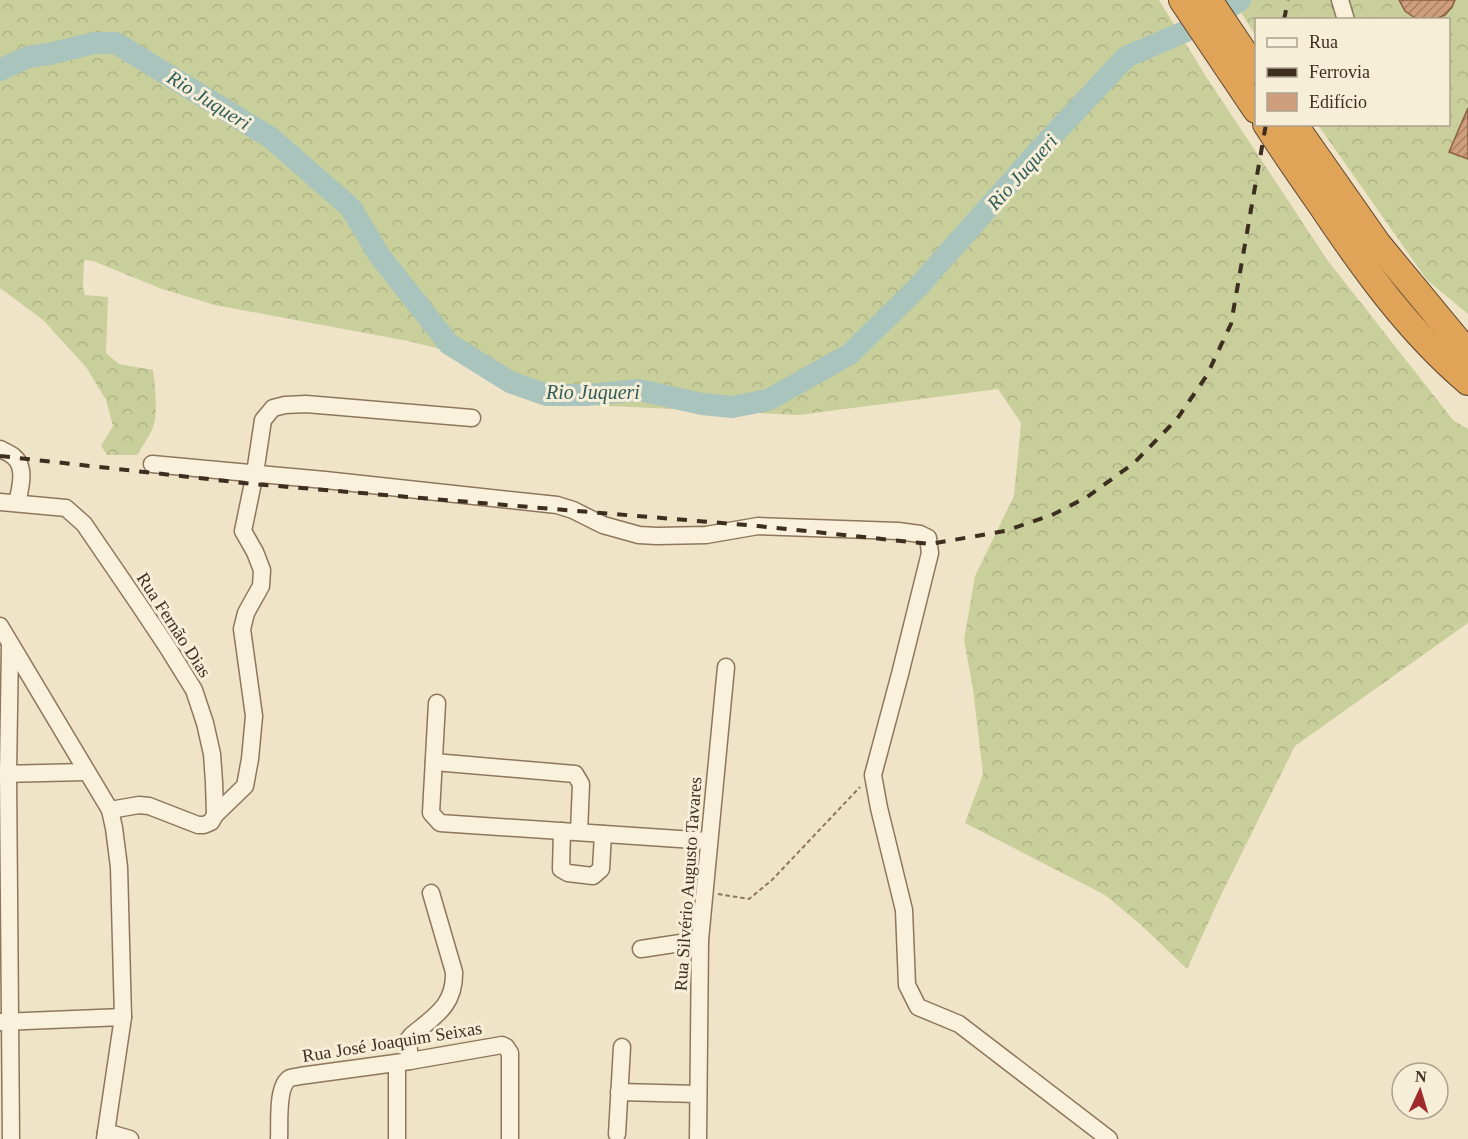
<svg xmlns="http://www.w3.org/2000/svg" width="1468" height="1139" font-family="'Times New Roman',serif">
	<defs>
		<pattern id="forest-crowns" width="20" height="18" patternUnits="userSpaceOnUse" patternTransform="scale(1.5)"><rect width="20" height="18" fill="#c9cf9b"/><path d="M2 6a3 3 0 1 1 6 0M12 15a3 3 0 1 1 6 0" fill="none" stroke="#aeb285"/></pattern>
		<pattern id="building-hatch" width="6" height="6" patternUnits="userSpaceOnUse" patternTransform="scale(1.5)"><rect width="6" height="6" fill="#cf9f7d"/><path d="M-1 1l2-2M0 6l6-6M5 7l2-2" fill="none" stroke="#a98266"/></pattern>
	</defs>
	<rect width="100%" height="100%" fill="#f0e4c8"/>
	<!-- forest -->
	<g fill="url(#forest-crowns)">
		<path d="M 0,0 L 1159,0 L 1205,75 L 1328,261 L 1453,420 L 1468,429 L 1468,623 L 1295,746 L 1222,893 L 1187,969 L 1140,924 L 1105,895 L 965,823 L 983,774 L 973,689 L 964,640 L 975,576 L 1014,496 L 1021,423 L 998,389 L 799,415 L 544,403 L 440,349 L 408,341 L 215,305 L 162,289 L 93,261 L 84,260 L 83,287 L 85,295 L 108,297 L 106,353 L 119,364 L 153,370 C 155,384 157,406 155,420 C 153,432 143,445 137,455 L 107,455 L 101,446 L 113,426 L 106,400 L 86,367 L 43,320 L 0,288 Z"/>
		<path d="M 1233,0 L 1468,0 L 1468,314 L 1427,280 L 1318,125 L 1448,124 L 1448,20 L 1256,20 L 1256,36 Z"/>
	</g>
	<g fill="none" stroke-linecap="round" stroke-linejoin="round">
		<!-- river -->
		<path stroke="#a9c4bc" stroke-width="22" d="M 0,70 L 28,57 L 49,54 L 94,43 L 116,43 L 271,138 L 351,208 L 379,255 L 449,344 L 510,382 L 547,395 L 586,395 L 639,390 L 702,404 L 732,407 L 768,400 L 850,354 L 918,287 L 1042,147 L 1126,57 L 1207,22 L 1240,0"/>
	</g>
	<!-- building -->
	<g fill="url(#building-hatch)" stroke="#8d5f41" stroke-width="1.5">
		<path d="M 1399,0 L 1455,0 L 1452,7 L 1445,15 L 1433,20 L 1415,18 L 1405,11 Z"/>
		<path d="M 1468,108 L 1468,159 L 1449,152 Z"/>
	</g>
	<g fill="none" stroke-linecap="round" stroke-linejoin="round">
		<defs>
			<g id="minor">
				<path d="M 1340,0 L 1346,20"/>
				<path d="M 0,449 C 4,451 9,453 13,456 C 27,467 20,489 17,503"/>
				<path d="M 152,464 L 325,480 L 557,505 L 573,510 L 603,525 L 639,535 L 657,536 L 706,535 L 758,526 L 898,531 L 920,534 L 928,538 L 930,553 L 900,674 L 873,775 L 879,808 L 904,910 L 907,985 L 918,1007 L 959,1024 L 1109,1139"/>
				<path d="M 0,502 L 66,508 L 84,524 L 138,603 L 168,648 L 194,690 L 205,723 L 212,754 L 214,782 L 215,815"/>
				<path d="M 0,626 L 110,810 L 114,828 L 119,867 L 123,1017 L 105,1139"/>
				<path d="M 10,645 L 8,774 L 11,1139"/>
				<path d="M 437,703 L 431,813 L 440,823 L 709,841"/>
				<path d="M 434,762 L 575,774 L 581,784 L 579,832"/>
				<path d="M 0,774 L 86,772"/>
				<path d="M 110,810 L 139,805 L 149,806 L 198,825 L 204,825 L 211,822 L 215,815 L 245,786 L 250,759 L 254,716 L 242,629 L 246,613 L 261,586 L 262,570 L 255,552 L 243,531 L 255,473 L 263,420 L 273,408 L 285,405 L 306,404 L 472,418"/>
				<path d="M 562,831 L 561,869 L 568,873 L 593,876 L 601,869 L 603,834"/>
				<path d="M 641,949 L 700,940"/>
				<path d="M 1,1022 L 123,1017"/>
				<path d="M 410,1061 L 408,1040 L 412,1035 C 435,1016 455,1005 454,972 L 431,893"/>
				<path d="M 619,1092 L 698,1094"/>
				<path d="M 106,1132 L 130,1139"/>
				<path d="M 617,1134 L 622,1047"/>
				<path d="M 279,1139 C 280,1125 276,1086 290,1078 C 293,1077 297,1077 300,1076 L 410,1061 L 502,1045 L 506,1047 L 510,1053 L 510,1139"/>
				<path d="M 397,1139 L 397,1063"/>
				<path d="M 698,1139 L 700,940 L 726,667"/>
			</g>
			<g id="highway">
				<path d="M 1182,0 L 1256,110"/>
				<path d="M 1209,0 L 1256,70"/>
				<path d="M 1266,124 C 1284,152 1302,178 1321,205 C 1364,269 1409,332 1468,382"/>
				<path d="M 1294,124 L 1378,244 L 1468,353"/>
			</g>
		</defs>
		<!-- minor casing -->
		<use href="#minor" stroke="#8d765c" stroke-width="19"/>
		<!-- highway casing -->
		<use href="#highway" stroke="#5b4430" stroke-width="28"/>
		<!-- path -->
		<path stroke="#8d765c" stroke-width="2" stroke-dasharray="4.5 3" stroke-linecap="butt" d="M 718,894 L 749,899 L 772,880 L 860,787"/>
		<!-- minor -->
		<use href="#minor" stroke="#faf1dc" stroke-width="16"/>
		<!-- highway -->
		<use href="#highway" stroke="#e0a458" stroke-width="26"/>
		<!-- rail -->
		<g stroke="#3d2e20" stroke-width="4" stroke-dasharray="10 10" stroke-linecap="butt">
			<path d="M 1284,20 L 1288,0"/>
			<path d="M 0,456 L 253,484 L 758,526 L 930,544 L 1005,531 L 1052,515 L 1087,497 L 1134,463 L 1177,419 L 1207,375 L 1231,324 L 1266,124"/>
		</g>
	</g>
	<g text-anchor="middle" stroke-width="6" stroke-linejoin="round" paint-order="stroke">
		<!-- street labels -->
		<g font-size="18" fill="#3d2e20" stroke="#f7eed8">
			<text transform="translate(174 625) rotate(57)" y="6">Rua Fernão Dias</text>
			<text transform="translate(688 884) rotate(-86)" y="6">Rua Silvério Augusto Tavares</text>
			<text transform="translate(392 1042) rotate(-9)" y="6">Rua José Joaquim Seixas</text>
		</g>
		<!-- water labels -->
		<g font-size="20" font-style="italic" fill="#2f5d5a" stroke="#f7eed8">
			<text transform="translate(209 100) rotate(32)" y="7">Rio Juqueri</text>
			<text transform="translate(1022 172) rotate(-48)" y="7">Rio Juqueri</text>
			<text x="593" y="399">Rio Juqueri</text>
		</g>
	</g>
	<!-- legend -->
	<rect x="1255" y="18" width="195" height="108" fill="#f7eed8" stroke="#ada18e" stroke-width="1.5"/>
	<rect x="1267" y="38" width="30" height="9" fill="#faf1dc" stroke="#ada18e" stroke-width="1.5"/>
	<text x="1309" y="48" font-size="18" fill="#3d2e20">Rua</text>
	<rect x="1267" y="68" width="30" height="9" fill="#3d2e20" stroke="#ada18e" stroke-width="1.5"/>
	<text x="1309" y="78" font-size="18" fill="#3d2e20">Ferrovia</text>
	<rect x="1267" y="93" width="30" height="18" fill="#cf9f7d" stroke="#ada18e" stroke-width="1.5"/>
	<text x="1309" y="108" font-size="18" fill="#3d2e20">Edifício</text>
	<!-- north arrow -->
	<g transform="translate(1420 1091) rotate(4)"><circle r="28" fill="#f7eed8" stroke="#ada18e" stroke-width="1.5"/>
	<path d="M0-4.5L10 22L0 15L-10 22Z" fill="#9e2a2b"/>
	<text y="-9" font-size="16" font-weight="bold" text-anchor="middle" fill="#3d2e20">N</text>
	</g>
</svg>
